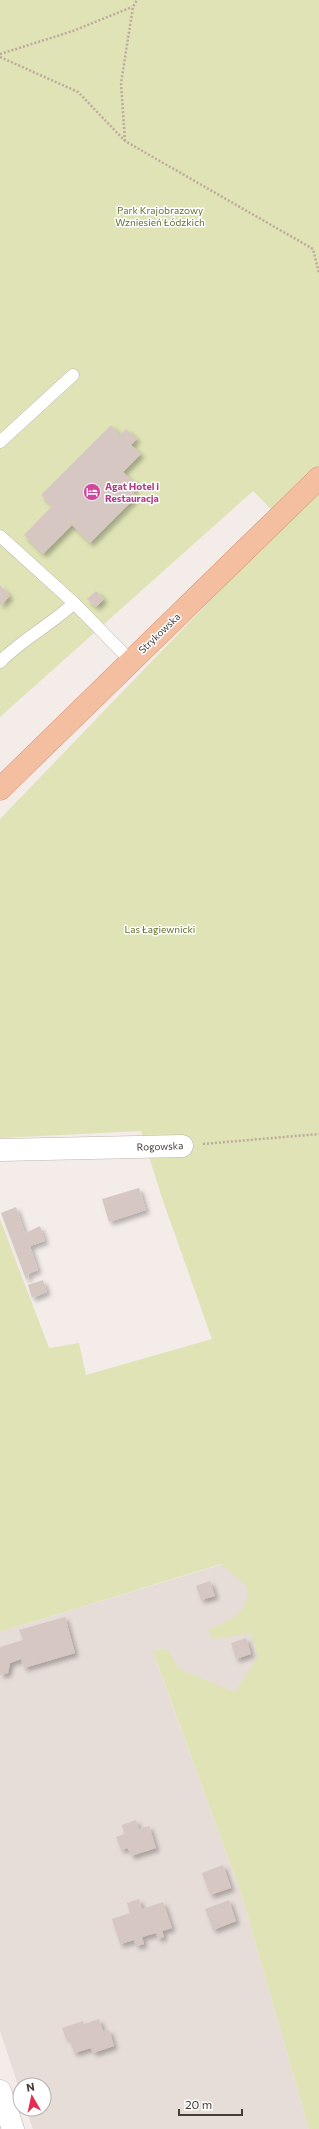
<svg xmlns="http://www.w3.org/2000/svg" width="319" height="2129" font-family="Commissioner,sans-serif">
	<defs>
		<filter id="shadow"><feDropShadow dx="3.5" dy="3.5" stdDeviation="2" flood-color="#0004"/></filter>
	</defs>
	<rect width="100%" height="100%" fill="#f3ece9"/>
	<!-- residential -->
	<path fill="#e6dcd8" d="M 276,1548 L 319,1727 L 156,1660 L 242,1896 L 309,2129 L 33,2129 L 26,2109 L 44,2109 L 44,2085 L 20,2085 L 20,2091 L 0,2031 L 0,1632 Z"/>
	<!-- green -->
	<path fill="#dfe3b6" d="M 0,0 L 319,0 L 319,2129 L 309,2129 L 242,1896 L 153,1651 L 167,1649 L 179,1669 L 235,1692 L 258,1657 L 251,1633 L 213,1639 L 208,1630 C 231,1619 248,1616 248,1587 L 221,1564 L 0,1632 L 0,1219 L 49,1348 L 79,1343 L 86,1375 L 212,1339 L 162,1198 L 141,1131 L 0,1138 L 0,819 L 285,523 L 253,491 L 0,717 Z"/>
	<!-- building -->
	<g fill="#d6c7c3" filter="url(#shadow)">
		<path d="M 111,425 L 120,435 L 126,429 L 137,439 L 131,445 L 141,454 L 123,472 L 137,485 L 132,491 L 137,496 L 90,543 L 72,525 L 43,554 L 24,535 L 52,506 L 41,495 Z"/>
		<path d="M 0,585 L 10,596 L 0,606 Z"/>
		<path d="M 96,591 L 104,599 L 96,607 L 87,599 Z"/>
		<path d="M 139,1188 L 146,1210 L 109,1222 L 102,1199 Z"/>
		<path d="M 16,1207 L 25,1233 L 40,1226 L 45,1241 L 30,1246 L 38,1270 L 28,1274 L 29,1278 L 26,1279 L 1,1213 Z"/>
		<path d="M 43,1280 L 47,1292 L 32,1298 L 28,1285 Z"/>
		<path d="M 210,1581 L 215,1596 L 201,1600 L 196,1586 Z"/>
		<path d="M 65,1617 L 75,1653 L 24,1668 L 21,1659 L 10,1663 L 8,1673 L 0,1675 L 0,1647 L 23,1640 L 19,1630 Z"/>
		<path d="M 246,1638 L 251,1654 L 236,1659 L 231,1643 Z"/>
		<path d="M 136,1820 L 139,1829 L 149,1826 L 156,1848 L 131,1856 L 128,1848 L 121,1850 L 116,1837 L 124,1834 L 122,1825 Z"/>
		<path d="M 223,1865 L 231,1888 L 210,1895 L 202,1873 Z"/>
		<path d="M 139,1899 L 142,1909 L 163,1902 L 172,1928 L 162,1931 L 164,1937 L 158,1939 L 156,1933 L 142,1937 L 144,1944 L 136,1946 L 134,1940 L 120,1944 L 112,1919 L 130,1913 L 127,1903 Z"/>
		<path d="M 229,1900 L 236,1921 L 213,1930 L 205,1909 Z"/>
		<path d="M 99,2019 L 103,2031 L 109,2030 L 114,2046 L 93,2053 L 91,2048 L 74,2053 L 69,2038 L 66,2039 L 62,2028 L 83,2021 L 84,2024 Z"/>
	</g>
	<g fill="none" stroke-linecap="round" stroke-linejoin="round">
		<defs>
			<g id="service">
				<path d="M 0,442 L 73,375"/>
				<path d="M 0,536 L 74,603 L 131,661"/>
				<path d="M 0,662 C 22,639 51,625 74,603"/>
			</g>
			<g id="minor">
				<path d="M 0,1150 L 182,1146"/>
				<path d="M 0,2091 L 13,2129"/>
			</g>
			<path id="primary" d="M 0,789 L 319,478"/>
		</defs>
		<!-- service casing -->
		<use href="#service" stroke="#c0b5af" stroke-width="13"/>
		<!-- minor casing -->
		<use href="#minor" stroke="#c0b5af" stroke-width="23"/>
		<!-- primary casing -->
		<use href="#primary" stroke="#d89572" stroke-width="23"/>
		<!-- path -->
		<g stroke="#bea89f" stroke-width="2.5" stroke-dasharray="2 2" stroke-linecap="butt">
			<path d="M 0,54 L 73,31 L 132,7"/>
			<path d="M 0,57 L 78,92 L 125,141 L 313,249 L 319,273"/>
			<path d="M 125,141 L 121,83 L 133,7 L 137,0"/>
			<path d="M 203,1144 L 319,1134"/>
		</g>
		<!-- service -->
		<use href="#service" stroke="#fff" stroke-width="12"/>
		<!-- minor -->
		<use href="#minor" stroke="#fff" stroke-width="22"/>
		<!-- primary -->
		<use href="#primary" stroke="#f4bfa1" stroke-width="22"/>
	</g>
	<!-- icons -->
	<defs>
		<symbol id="hotel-disc" viewBox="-11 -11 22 22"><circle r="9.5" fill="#d1479c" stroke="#fff"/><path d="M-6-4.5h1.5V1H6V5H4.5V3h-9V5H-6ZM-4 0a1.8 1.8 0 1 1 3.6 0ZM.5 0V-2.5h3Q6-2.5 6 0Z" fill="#fff"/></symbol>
	</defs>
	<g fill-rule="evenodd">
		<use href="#hotel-disc" x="82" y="482" width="20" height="20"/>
	</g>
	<g text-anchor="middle" stroke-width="3" stroke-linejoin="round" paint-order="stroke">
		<!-- park labels -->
		<g font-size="10" fill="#617231" stroke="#fff">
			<text x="160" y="214">Park Krajobrazowy<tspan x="160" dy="12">Wzniesień Łódzkich</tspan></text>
			<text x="160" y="933">Las Łagiewnicki</text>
		</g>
		<!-- hotel labels -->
		<g font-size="10" font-weight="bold" fill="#b23c85" stroke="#fff" text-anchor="start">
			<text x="105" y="490">Agat Hotel i<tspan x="105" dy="12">Restauracja</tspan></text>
		</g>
		<!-- street labels -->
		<g font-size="10" fill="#463c38" stroke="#fff">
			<text transform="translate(159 633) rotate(-44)" y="4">Strykowska</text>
			<text transform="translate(160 1146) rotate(-2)" y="4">Rogowska</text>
		</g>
	</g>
	<!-- north arrow -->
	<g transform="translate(32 2097) rotate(351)"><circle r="19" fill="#ffffff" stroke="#b5b1af"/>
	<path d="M0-3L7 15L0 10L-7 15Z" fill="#e52e54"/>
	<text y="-6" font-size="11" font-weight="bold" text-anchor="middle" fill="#463c38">N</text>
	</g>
	<!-- scale -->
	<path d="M179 2109v6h63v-6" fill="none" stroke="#463c38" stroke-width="2"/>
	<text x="185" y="2109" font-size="12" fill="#463c38" stroke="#ffffff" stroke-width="3" paint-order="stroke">20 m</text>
</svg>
